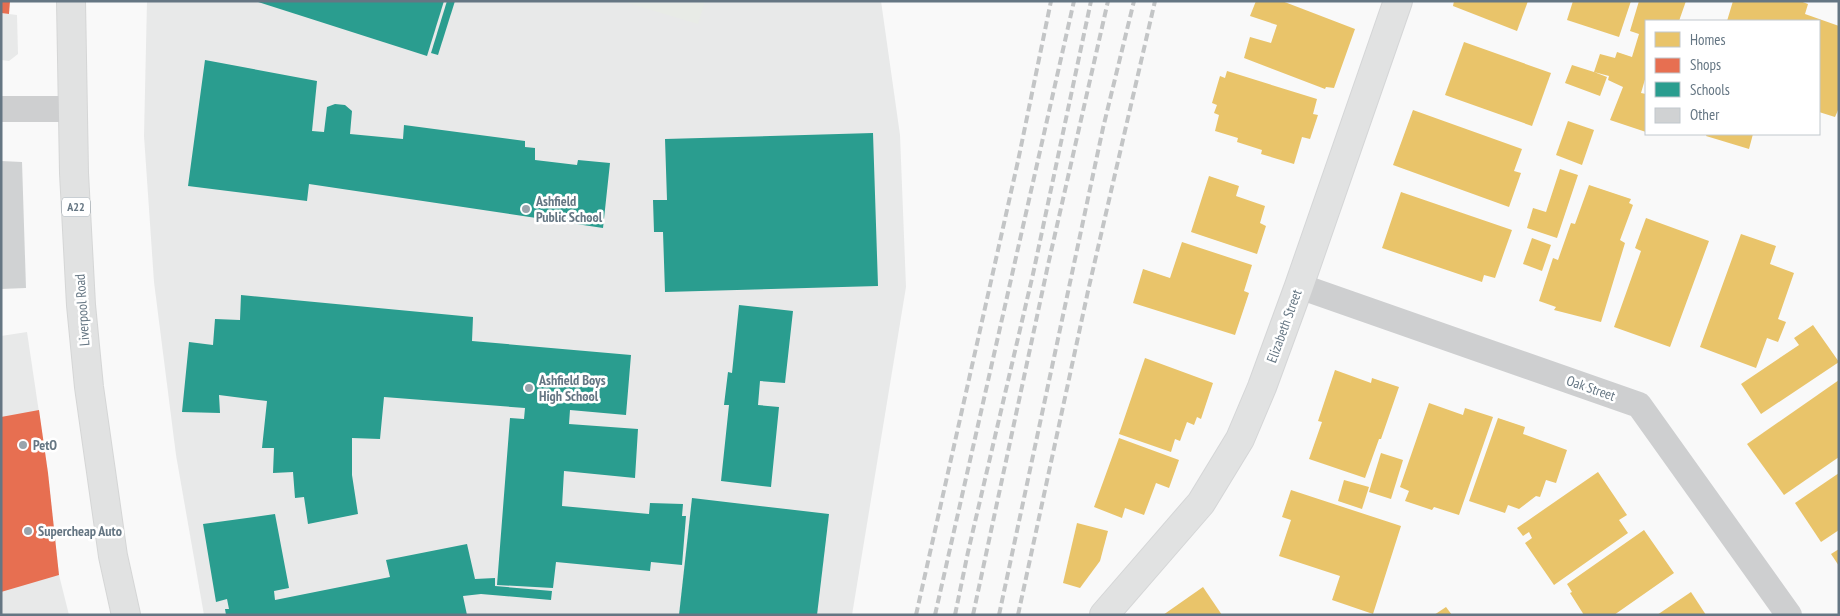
<svg xmlns="http://www.w3.org/2000/svg" width="1840" height="616" font-family="'PT Sans Narrow',sans-serif">
	<rect width="100%" height="100%" fill="#f9f9f9"/>
	<!-- built -->
	<g fill="#e8e9e9">
		<path d="M 147,1 L 881,1 L 900,135 L 906,287 L 852,615 L 204,615 L 176,455 L 154,282 L 144,136 Z"/>
		<path d="M 1,13 L 17,15 L 18,54 L 9,61 L 1,60 Z"/>
		<path d="M 27,332 L 48,473 L 59,575 L 69,615 L 1,615 L 1,336 Z"/>
	</g>
	<!-- green -->
	<path fill="#e8ebe6" d="M 628,1 L 705,1 L 698,24 L 628,3 Z"/>
	<!-- homes -->
	<g fill="#e9c46a">
		<path d="M 1256,1 L 1282,1 L 1355,29 L 1334,88 L 1326,87 L 1325,89 L 1244,58 L 1250,37 L 1271,43 L 1277,25 L 1250,16 Z"/>
		<path d="M 1454,1 L 1528,1 L 1517,31 L 1453,6 Z"/>
		<path d="M 1573,1 L 1631,1 L 1619,37 L 1567,20 Z"/>
		<path d="M 1639,1 L 1686,1 L 1679,21 L 1646,21 L 1646,76 L 1641,93 L 1646,94 L 1646,132 L 1610,120 L 1623,87 L 1608,80 L 1609,76 L 1594,72 L 1607,77 L 1600,96 L 1565,83 L 1572,65 L 1594,72 L 1600,54 L 1615,58 L 1617,52 L 1632,57 L 1639,34 L 1630,31 Z"/>
		<path d="M 1733,1 L 1800,1 L 1808,4 L 1805,14 L 1839,26 L 1839,108 L 1835,117 L 1819,112 L 1819,21 L 1727,21 Z"/>
		<path d="M 1464,42 L 1551,73 L 1532,126 L 1445,95 Z"/>
		<path d="M 1227,71 L 1317,99 L 1313,114 L 1318,115 L 1310,139 L 1302,137 L 1294,164 L 1261,154 L 1262,150 L 1237,142 L 1238,138 L 1215,131 L 1219,115 L 1214,113 L 1217,105 L 1212,103 L 1220,76 L 1225,78 Z"/>
		<path d="M 1413,110 L 1522,149 L 1514,171 L 1521,173 L 1509,207 L 1393,165 Z"/>
		<path d="M 1568,121 L 1594,130 L 1582,165 L 1556,155 Z"/>
		<path d="M 1707,134 L 1753,134 L 1749,149 L 1706,136 Z"/>
		<path d="M 1560,169 L 1578,175 L 1557,238 L 1527,228 L 1533,208 L 1546,212 Z"/>
		<path d="M 1209,176 L 1239,186 L 1236,196 L 1265,206 L 1260,223 L 1266,226 L 1257,254 L 1191,232 Z"/>
		<path d="M 1589,185 L 1631,199 L 1629,203 L 1633,205 L 1620,240 L 1625,243 L 1601,322 L 1554,310 L 1556,307 L 1539,301 L 1553,258 L 1558,260 L 1571,223 L 1575,224 Z"/>
		<path d="M 1401,192 L 1512,230 L 1495,278 L 1484,275 L 1482,282 L 1382,248 Z"/>
		<path d="M 1646,218 L 1709,241 L 1670,347 L 1614,327 L 1641,251 L 1635,248 Z"/>
		<path d="M 1741,234 L 1776,246 L 1770,264 L 1794,273 L 1778,319 L 1786,322 L 1778,342 L 1767,338 L 1756,368 L 1700,347 Z"/>
		<path d="M 1532,238 L 1551,245 L 1542,271 L 1523,264 Z"/>
		<path d="M 1182,242 L 1252,265 L 1244,291 L 1249,293 L 1235,335 L 1133,303 L 1143,269 L 1170,278 Z"/>
		<path d="M 1813,325 L 1839,362 L 1761,414 L 1741,384 L 1799,345 L 1794,338 Z"/>
		<path d="M 1145,358 L 1213,383 L 1201,419 L 1197,417 L 1194,425 L 1187,422 L 1180,441 L 1175,439 L 1171,452 L 1119,434 Z"/>
		<path d="M 1335,370 L 1371,383 L 1372,378 L 1399,387 L 1381,439 L 1379,439 L 1365,478 L 1309,459 L 1322,422 L 1318,421 Z"/>
		<path d="M 1839,380 L 1839,457 L 1784,495 L 1747,444 Z"/>
		<path d="M 1429,403 L 1463,415 L 1465,408 L 1493,417 L 1459,515 L 1434,507 L 1432,510 L 1405,501 L 1409,491 L 1400,487 Z"/>
		<path d="M 1498,418 L 1525,427 L 1523,434 L 1567,450 L 1556,483 L 1546,480 L 1540,497 L 1536,496 L 1519,509 L 1508,505 L 1505,513 L 1469,501 Z"/>
		<path d="M 1119,438 L 1179,460 L 1169,488 L 1156,483 L 1144,515 L 1125,508 L 1122,518 L 1094,507 Z"/>
		<path d="M 1381,453 L 1403,460 L 1391,499 L 1369,492 Z"/>
		<path d="M 1598,472 L 1627,515 L 1619,520 L 1628,533 L 1554,585 L 1525,543 L 1532,538 L 1529,532 L 1523,536 L 1517,528 Z"/>
		<path d="M 1839,473 L 1839,530 L 1821,542 L 1795,503 Z"/>
		<path d="M 1344,480 L 1369,487 L 1362,509 L 1338,501 Z"/>
		<path d="M 1291,490 L 1401,526 L 1373,614 L 1332,600 L 1340,576 L 1279,556 L 1291,520 L 1282,517 Z"/>
		<path d="M 1077,523 L 1108,531 L 1100,561 L 1080,588 L 1063,583 Z"/>
		<path d="M 1644,530 L 1674,573 L 1614,615 L 1584,615 L 1570,593 L 1572,592 L 1567,584 Z"/>
		<path d="M 1839,549 L 1839,566 L 1831,554 Z"/>
		<path d="M 1203,587 L 1222,615 L 1163,615 Z"/>
		<path d="M 1691,592 L 1706,615 L 1657,615 Z"/>
		<path d="M 1446,607 L 1452,615 L 1434,615 Z"/>
	</g>
	<!-- shops -->
	<g fill="#e76f51">
		<path d="M 1,1 L 10,1 L 9,14 L 1,13 Z"/>
		<path d="M 39,410 L 48,473 L 59,575 L 1,592 L 1,417 Z"/>
	</g>
	<!-- schools -->
	<g fill="#2a9d8f">
		<path d="M 255,1 L 444,1 L 427,56 Z"/>
		<path d="M 447,1 L 455,1 L 438,55 L 431,53 Z"/>
		<path d="M 205,60 L 317,81 L 312,131 L 324,132 L 327,107 L 335,104 L 345,105 L 352,111 L 350,134 L 403,139 L 404,125 L 525,141 L 525,147 L 535,148 L 535,160 L 577,165 L 578,160 L 610,163 L 603,228 L 309,184 L 307,201 L 188,186 Z"/>
		<path d="M 873,133 L 878,286 L 665,292 L 663,232 L 654,232 L 653,200 L 667,200 L 665,139 Z"/>
		<path d="M 241,295 L 473,317 L 472,341 L 631,355 L 626,415 L 570,410 L 569,424 L 638,429 L 635,478 L 564,471 L 562,506 L 649,514 L 650,503 L 683,504 L 682,516 L 686,516 L 682,565 L 651,562 L 650,571 L 556,562 L 553,588 L 497,585 L 510,418 L 524,419 L 525,408 L 384,397 L 380,439 L 352,438 L 352,475 L 358,514 L 308,524 L 304,497 L 295,498 L 293,472 L 273,473 L 274,448 L 262,448 L 267,401 L 219,395 L 220,413 L 182,412 L 189,342 L 213,345 L 215,319 L 240,320 Z"/>
		<path d="M 739,305 L 793,311 L 785,383 L 760,381 L 758,405 L 779,407 L 771,487 L 721,481 L 729,405 L 724,405 L 728,372 L 732,373 Z"/>
		<path d="M 692,498 L 829,514 L 817,615 L 679,615 Z"/>
		<path d="M 275,514 L 289,588 L 274,591 L 275,600 L 390,577 L 386,560 L 467,544 L 475,579 L 495,578 L 495,586 L 552,591 L 551,600 L 481,594 L 463,596 L 467,615 L 226,615 L 225,609 L 229,609 L 227,599 L 216,602 L 203,524 Z"/>
	</g>
	<!-- building -->
	<path fill="#d0d2d3" d="M 1,161 L 22,162 L 26,288 L 1,289 Z"/>
	<g fill="none" stroke-linecap="round" stroke-linejoin="round">
		<defs>
			<path id="secondary" d="M 1104,615 L 1201,503 L 1240,439 L 1262,387 L 1299,286 L 1398,1"/>
			<path id="highway" d="M 71,1 L 74,173 L 81,305 L 89,387 L 113,556 L 126,615"/>
		</defs>
		<!-- secondary casing -->
		<use href="#secondary" stroke="#d5d6d7" stroke-width="30"/>
		<!-- highway casing -->
		<use href="#highway" stroke="#d5d6d6" stroke-width="30"/>
		<!-- street -->
		<g stroke="#cecfd0" stroke-width="26">
			<path d="M 1,109 L 73,109"/>
			<path d="M 1299,286 L 1639,405 L 1789,615"/>
		</g>
		<!-- secondary -->
		<use href="#secondary" stroke="#e1e2e2" stroke-width="28"/>
		<!-- highway -->
		<use href="#highway" stroke="#e1e2e2" stroke-width="28"/>
		<!-- rail -->
		<g stroke="#c3c5c6" stroke-width="4" stroke-dasharray="8 4" stroke-linecap="butt">
			<path d="M 916,615 L 1018,161 L 1051,1"/>
			<path d="M 935,615 L 1074,1"/>
			<path d="M 955,615 L 968,552 L 1033,274 L 1091,1"/>
			<path d="M 973,615 L 1048,265 L 1108,1"/>
			<path d="M 999,615 L 1103,128 L 1134,1"/>
			<path d="M 1018,615 L 1088,291 L 1155,1"/>
		</g>
	</g>
	<!-- markers -->
	<g fill="#99a4ac" stroke="#fff" stroke-width="2">
		<circle cx="526" cy="209" r="5"/>
		<circle cx="529" cy="388" r="5"/>
		<circle cx="23" cy="445" r="5"/>
		<circle cx="28" cy="531" r="5"/>
	</g>
	<g text-anchor="middle" stroke-width="5" stroke-linejoin="round" paint-order="stroke">
		<!-- shield labels -->
		<rect fill="#fff" stroke="#939fa8" stroke-width="1" x="62" y="197.5" width="28" height="19" rx="4"/>
		<g font-size="12" font-weight="bold" fill="#657683">
			<text x="76" y="211">A22</text>
		</g>
		<!-- poi labels -->
		<g font-size="14" font-weight="bold" fill="#657683" stroke="#fff" text-anchor="start">
			<text x="536" y="206">Ashfield<tspan x="536" dy="16">Public School</tspan></text>
			<text x="539" y="385">Ashfield Boys<tspan x="539" dy="16">High School</tspan></text>
			<text x="33" y="450">PetO</text>
			<text x="38" y="536">Supercheap Auto</text>
		</g>
		<!-- street labels -->
		<g font-size="14" fill="#657683" stroke="#fff">
			<text transform="translate(82 310) rotate(-94)" y="5">Liverpool Road</text>
			<text transform="translate(1284 326) rotate(-70)" y="5">Elizabeth Street</text>
			<text transform="translate(1591 388) rotate(19)" y="5">Oak Street</text>
		</g>
	</g>
	<!-- border -->
	<rect width="1840" height="616" fill="none" stroke="#657683" stroke-width="5"/>
	<!-- legend -->
	<rect x="1645" y="20" width="175" height="115" fill="#ffffff" stroke="#c1c8cd"/>
	<rect x="1655" y="32" width="25" height="15" fill="#e9c46a" stroke="#c1c8cd"/>
	<text x="1690" y="45" font-size="15" fill="#657683">Homes</text>
	<rect x="1655" y="58" width="25" height="15" fill="#e76f51" stroke="#c1c8cd"/>
	<text x="1690" y="70" font-size="15" fill="#657683">Shops</text>
	<rect x="1655" y="82" width="25" height="15" fill="#2a9d8f" stroke="#c1c8cd"/>
	<text x="1690" y="95" font-size="15" fill="#657683">Schools</text>
	<rect x="1655" y="108" width="25" height="15" fill="#d0d2d3" stroke="#c1c8cd"/>
	<text x="1690" y="120" font-size="15" fill="#657683">Other</text>
</svg>
